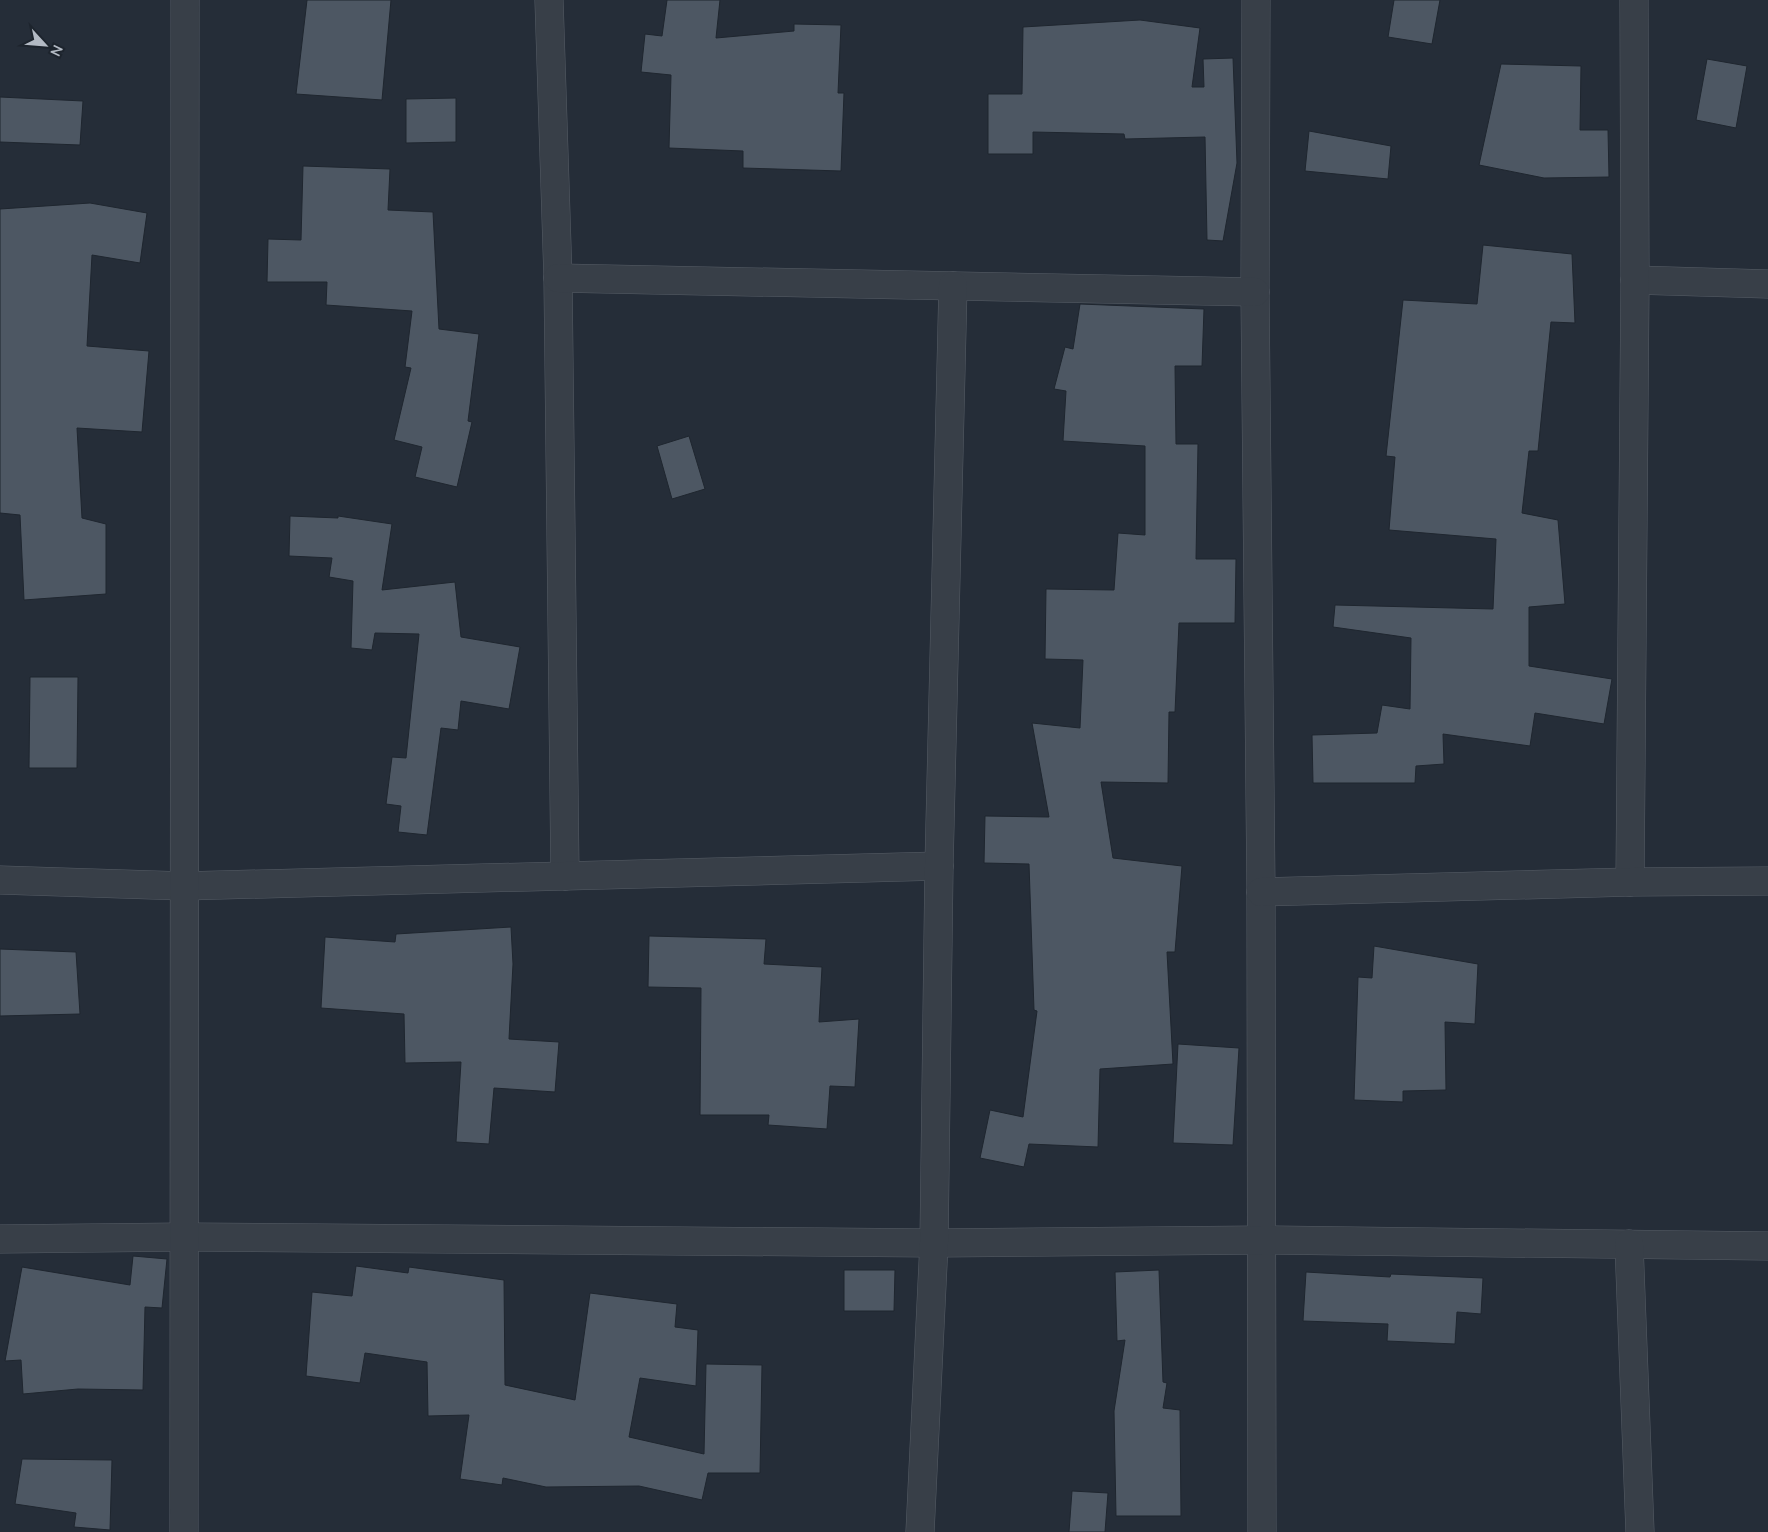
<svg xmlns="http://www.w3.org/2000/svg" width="1768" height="1532" font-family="Mulish,sans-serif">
	<rect width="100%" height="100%" fill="#252d38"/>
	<!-- building -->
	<g fill="#4d5763" stroke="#1f262f">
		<path d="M 307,0 L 391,0 L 382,100 L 296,94 Z"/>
		<path d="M 667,0 L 720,0 L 716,38 L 794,31 L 794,24 L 841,25 L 838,93 L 844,93 L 841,171 L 743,168 L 743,151 L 669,148 L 671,75 L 641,72 L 645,34 L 662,36 Z"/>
		<path d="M 1394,0 L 1440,0 L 1432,44 L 1388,37 Z"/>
		<path d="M 1140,20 L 1200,28 L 1192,87 L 1204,87 L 1203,59 L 1233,58 L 1237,163 L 1223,241 L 1207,240 L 1205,137 L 1125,139 L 1124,134 L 1033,132 L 1033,154 L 988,154 L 988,94 L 1022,94 L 1023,27 Z"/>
		<path d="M 1707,59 L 1747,66 L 1736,128 L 1696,120 Z"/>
		<path d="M 1501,64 L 1581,66 L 1580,130 L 1608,130 L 1609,177 L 1544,178 L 1479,165 Z"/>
		<path d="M 0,97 L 83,101 L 80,145 L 0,142 Z"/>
		<path d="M 456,98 L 456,142 L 406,143 L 406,99 Z"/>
		<path d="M 1309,131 L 1391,146 L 1388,179 L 1305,171 Z"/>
		<path d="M 303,166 L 390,169 L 388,210 L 433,212 L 439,329 L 479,334 L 468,421 L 472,422 L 457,487 L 415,477 L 422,447 L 394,440 L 411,368 L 405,367 L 412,311 L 326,305 L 327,282 L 267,282 L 268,239 L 301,240 Z"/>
		<path d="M 90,203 L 147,213 L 140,263 L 92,255 L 87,346 L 149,351 L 142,432 L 77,428 L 82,518 L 106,524 L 106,594 L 24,600 L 20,515 L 0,513 L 0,209 Z"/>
		<path d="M 1483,245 L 1572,254 L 1575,323 L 1551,322 L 1538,451 L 1529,451 L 1522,513 L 1558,520 L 1565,604 L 1529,607 L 1529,666 L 1612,679 L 1604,724 L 1535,713 L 1530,746 L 1443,734 L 1444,764 L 1416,766 L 1415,783 L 1313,783 L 1312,735 L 1377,733 L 1382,705 L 1410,709 L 1411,638 L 1333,627 L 1335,605 L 1493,609 L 1496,539 L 1389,530 L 1395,457 L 1386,456 L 1403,300 L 1477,304 Z"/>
		<path d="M 1080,304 L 1204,309 L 1202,366 L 1175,366 L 1176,444 L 1198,444 L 1196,559 L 1236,559 L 1235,623 L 1179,623 L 1175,712 L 1169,712 L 1168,783 L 1101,782 L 1113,858 L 1182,866 L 1175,952 L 1167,952 L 1173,1064 L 1100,1069 L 1098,1147 L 1029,1144 L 1024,1167 L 980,1158 L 990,1110 L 1023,1117 L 1037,1011 L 1034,1010 L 1029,864 L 984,863 L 985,816 L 1049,817 L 1032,723 L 1080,728 L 1083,660 L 1045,659 L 1046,589 L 1114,590 L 1118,533 L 1145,535 L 1145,446 L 1063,441 L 1066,391 L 1054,389 L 1065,347 L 1073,349 Z"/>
		<path d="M 689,436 L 705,489 L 672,499 L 657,446 Z"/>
		<path d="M 290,516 L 338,518 L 338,516 L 392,524 L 382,590 L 455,582 L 461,637 L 520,647 L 509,709 L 461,701 L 458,730 L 441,728 L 427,835 L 398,832 L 401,806 L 386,804 L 392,757 L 406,758 L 419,634 L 375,633 L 372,650 L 351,648 L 353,581 L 329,577 L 332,558 L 289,556 Z"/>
		<path d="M 30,677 L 78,677 L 77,768 L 29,768 Z"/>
		<path d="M 511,927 L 513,964 L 509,1039 L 559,1042 L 555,1092 L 494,1088 L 489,1144 L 456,1142 L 461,1062 L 405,1063 L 404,1014 L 321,1008 L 325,937 L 395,942 L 396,934 Z"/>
		<path d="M 649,936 L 766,939 L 764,964 L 822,967 L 819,1022 L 859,1019 L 855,1087 L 830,1086 L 827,1129 L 768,1125 L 769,1115 L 700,1115 L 701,988 L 648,987 Z"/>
		<path d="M 1374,946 L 1478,964 L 1475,1024 L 1445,1022 L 1446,1090 L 1403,1091 L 1403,1102 L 1354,1100 L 1358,977 L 1372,978 Z"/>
		<path d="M 0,949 L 76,952 L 80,1014 L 0,1016 Z"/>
		<path d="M 1178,1044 L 1239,1048 L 1233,1145 L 1173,1143 Z"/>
		<path d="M 133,1256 L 167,1259 L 162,1308 L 145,1307 L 143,1390 L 78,1389 L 23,1394 L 21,1360 L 5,1361 L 22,1267 L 130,1285 Z"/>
		<path d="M 356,1266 L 408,1273 L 409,1267 L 504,1280 L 505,1385 L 575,1400 L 590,1293 L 677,1304 L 675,1327 L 698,1330 L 696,1386 L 640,1378 L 629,1437 L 704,1454 L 706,1364 L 762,1365 L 760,1473 L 708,1473 L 702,1500 L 639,1486 L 546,1487 L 503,1478 L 502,1485 L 460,1479 L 469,1415 L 428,1416 L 427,1362 L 365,1353 L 360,1383 L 306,1376 L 312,1292 L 352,1296 Z"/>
		<path d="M 844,1270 L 895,1270 L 894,1311 L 844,1311 Z"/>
		<path d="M 1159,1270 L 1163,1382 L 1167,1383 L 1163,1408 L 1180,1410 L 1181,1516 L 1116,1516 L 1114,1411 L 1125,1340 L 1117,1341 L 1115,1272 Z"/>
		<path d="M 1306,1272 L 1390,1277 L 1391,1274 L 1483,1278 L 1481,1314 L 1457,1312 L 1455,1344 L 1387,1341 L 1388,1324 L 1303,1321 Z"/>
		<path d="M 22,1459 L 112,1460 L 110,1530 L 74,1527 L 76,1513 L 15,1504 Z"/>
		<path d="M 1072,1491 L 1108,1493 L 1105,1532 L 1069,1532 Z"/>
	</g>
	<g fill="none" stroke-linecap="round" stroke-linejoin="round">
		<defs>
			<g id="minor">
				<path d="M 549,0 L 558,278 L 565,876"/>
				<path d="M 1256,0 L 1255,292 L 1261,892 L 1262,1532"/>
				<path d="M 558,278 L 1255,292"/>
				<path d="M 1635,280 L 1768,284"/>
				<path d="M 0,880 L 184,886 L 939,866"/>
				<path d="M 1630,882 L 1635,280 L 1634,0"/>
				<path d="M 1261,892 L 1630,882 L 1768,881"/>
				<path d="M 0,1239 L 184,1237 L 934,1243 L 1262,1240 L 1768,1246"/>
				<path d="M 1629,1244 L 1640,1532"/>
				<path d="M 184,1532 L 185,0"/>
				<path d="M 920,1532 L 934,1243 L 939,866 L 953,286"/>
			</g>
		</defs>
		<!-- minor casing -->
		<use href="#minor" stroke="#565d66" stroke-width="29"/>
		<!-- minor -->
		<use href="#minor" stroke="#383f48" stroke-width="28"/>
	</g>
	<!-- north arrow -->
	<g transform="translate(45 45) rotate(116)" stroke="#1d242d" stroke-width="4" paint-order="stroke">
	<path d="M0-4L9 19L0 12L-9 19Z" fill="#b3bac4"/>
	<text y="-8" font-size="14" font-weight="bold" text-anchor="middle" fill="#b3bac4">N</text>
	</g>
</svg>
